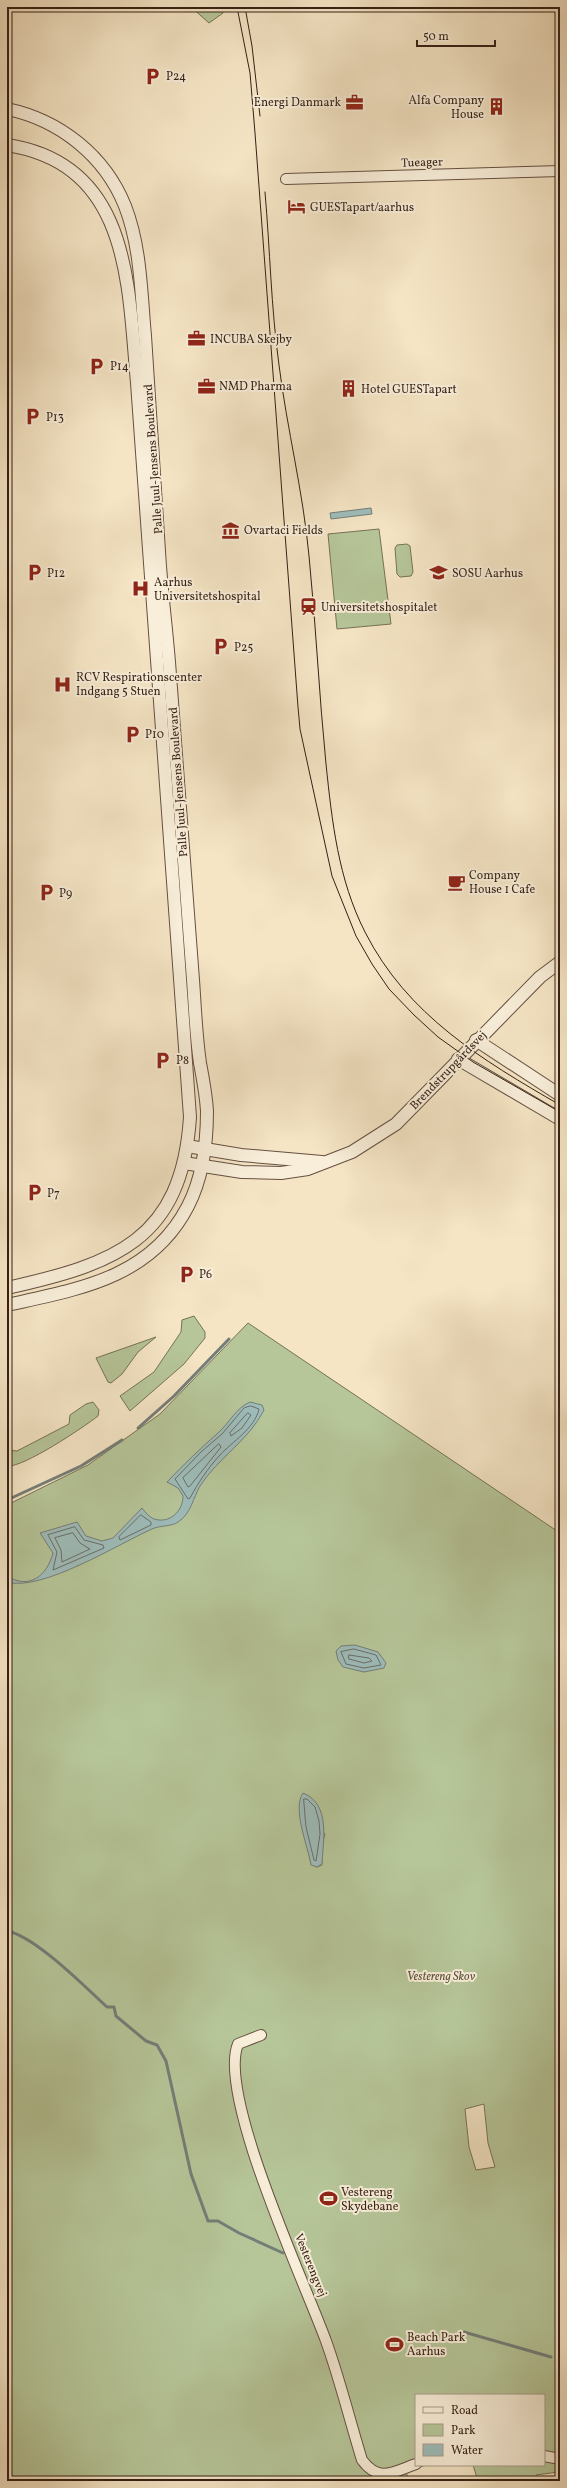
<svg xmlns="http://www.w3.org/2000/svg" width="567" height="2488" font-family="Vollkorn,serif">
	<rect width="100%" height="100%" fill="#f5e5c5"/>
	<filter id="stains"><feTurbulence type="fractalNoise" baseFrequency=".005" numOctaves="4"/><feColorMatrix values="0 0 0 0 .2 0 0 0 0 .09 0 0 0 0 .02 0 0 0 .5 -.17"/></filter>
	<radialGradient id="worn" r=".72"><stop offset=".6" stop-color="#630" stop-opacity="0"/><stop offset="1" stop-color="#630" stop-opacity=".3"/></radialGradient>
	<!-- green -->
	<g fill="#b6c699" stroke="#767257" fill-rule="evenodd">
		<path d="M 191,7 L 222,7 L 223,13 L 209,23 Z"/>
		<path d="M 379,529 L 391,624 L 337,629 L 328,534 Z"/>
		<path d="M 407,544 L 410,546 L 413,572 L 411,576 L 400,577 L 397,574 L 395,548 L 397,545 Z"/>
		<path d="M 194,1316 L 205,1332 L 205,1338 L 184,1364 L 130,1411 L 120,1396 L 154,1372 L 181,1332 L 182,1320 Z"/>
		<path d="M 248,1323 L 560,1533 L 560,2481 L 558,2472 L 536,2475 L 537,2481 L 478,2481 L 473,2465 L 544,2465 L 544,2395 L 416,2395 L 416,2465 L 426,2465 L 406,2472 L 409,2481 L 7,2481 L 7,1505 L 88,1465 L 160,1414 ZM 300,1811 L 325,1834 L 321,1848 L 322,1865 L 317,1867 L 311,1864 ZM 484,2104 L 488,2143 L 495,2167 L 476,2170 L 469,2147 L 465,2109 Z"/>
		<path d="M 156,1337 L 138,1352 L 122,1374 L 111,1383 L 108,1382 L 96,1358 Z"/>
		<path d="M 93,1402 L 99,1410 L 98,1416 C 84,1427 23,1468 7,1466 L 7,1450 L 17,1451 L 69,1424 L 70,1415 L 86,1404 Z"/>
	</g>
	<!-- water -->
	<g fill="#9ebdbb" stroke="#747e79">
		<path d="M 371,508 L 372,514 L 331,519 L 330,513 Z"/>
		<path d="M 250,1402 L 262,1405 L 264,1410 C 249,1440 218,1458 200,1486 C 193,1498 191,1514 178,1522 C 171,1527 160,1525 152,1529 C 118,1544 42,1592 7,1582 L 7,1576 C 29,1590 47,1576 53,1553 L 40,1533 L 77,1522 L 86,1536 L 102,1541 L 113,1538 L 142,1508 C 145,1512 149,1517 154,1519 C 170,1524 183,1511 183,1496 L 178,1488 L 167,1482 C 184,1464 201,1448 219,1432 C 230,1422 236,1408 250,1402 Z"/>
		<path d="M 355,1645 L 378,1652 L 386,1663 L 384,1668 L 364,1672 L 343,1667 L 338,1660 L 336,1651 L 341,1646 Z"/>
		<path d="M 303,1793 C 331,1804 323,1841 322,1864 L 317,1867 L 311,1865 C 308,1846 292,1809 303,1793 Z"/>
	</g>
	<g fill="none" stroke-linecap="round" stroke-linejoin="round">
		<!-- shore -->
		<g stroke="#6a6e68" stroke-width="1">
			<path d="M 251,1406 L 259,1409 C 255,1428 232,1442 220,1455 C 208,1468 198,1483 190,1498 L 188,1499 L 175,1479 L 201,1452 L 222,1434 L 244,1408 Z"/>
			<path d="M 248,1413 L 251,1415 L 242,1428 L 231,1436 L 230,1433 Z"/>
			<path d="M 219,1444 L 221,1447 L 190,1486 L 188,1487 L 183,1478 Z"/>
			<path d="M 141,1515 L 151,1522 L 151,1525 L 120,1540 L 119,1537 Z"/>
			<path d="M 75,1527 L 84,1540 L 103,1545 L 104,1548 L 53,1570 L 57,1552 L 48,1535 Z"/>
			<path d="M 73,1533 L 80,1543 L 90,1549 L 62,1562 L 61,1550 L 55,1538 Z"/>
			<path d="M 354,1649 L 376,1655 L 381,1665 L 364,1668 L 346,1664 L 341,1652 Z"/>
			<path d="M 349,1655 L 369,1658 L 372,1661 L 364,1663 L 349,1659 Z"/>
			<path d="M 304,1799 L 307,1799 L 315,1807 L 319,1821 L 320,1834 L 316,1861 L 314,1860 L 306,1827 Z"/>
		</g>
		<!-- stream -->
		<g stroke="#747e79" stroke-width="3">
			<path d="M 138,1428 L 174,1396 L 229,1339"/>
			<path d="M 7,1500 L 81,1466 L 122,1440"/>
			<path d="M 7,1931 C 35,1936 85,1987 107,2007 L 114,2007 L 116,2016 L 146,2041 L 157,2045 L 166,2061 L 191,2174 L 208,2221 L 218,2221 L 239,2233 L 283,2253"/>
			<path d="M 464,2332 L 551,2357"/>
		</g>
		<defs>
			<g id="minor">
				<path d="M 286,179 L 560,171"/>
				<path d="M 261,2035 L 238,2044 C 217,2095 305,2283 326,2341 C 340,2380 350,2421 362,2460 C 379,2483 393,2472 416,2464"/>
				<path d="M 544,2456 L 560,2459"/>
			</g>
			<g id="tertiary">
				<path d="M 7,109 C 60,120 105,156 125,206 C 141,247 141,293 145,336 C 150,408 154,479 159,551 C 161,588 166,625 169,662 C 177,768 185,874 193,980 C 195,1008 196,1036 200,1063 C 203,1079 206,1094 207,1111 C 207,1143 203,1177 188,1206 C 151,1278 79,1289 7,1305"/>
				<path d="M 7,145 C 131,164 128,285 137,383 L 190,1117 C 182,1241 114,1264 7,1288"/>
				<path d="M 476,1040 L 560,1095"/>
				<path d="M 458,1059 L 560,1119"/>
				<path d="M 187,1146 L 241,1155 L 322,1162"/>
				<path d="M 184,1163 L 242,1172 L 281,1173 L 308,1169 L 352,1152 L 396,1124 L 540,977 L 560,962"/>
			</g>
		</defs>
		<!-- minor casing -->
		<use href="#minor" stroke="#655041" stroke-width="12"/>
		<!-- tertiary casing -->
		<use href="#tertiary" stroke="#655041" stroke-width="14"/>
		<!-- minor -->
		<use href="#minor" stroke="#f8eed9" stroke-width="10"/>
		<!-- tertiary -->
		<use href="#tertiary" stroke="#f8eed9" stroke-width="12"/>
		<!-- tram -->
		<g stroke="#351f15" stroke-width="1">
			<path d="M 237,7 L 250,73 L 255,133 L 298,707 L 300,729 L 332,876 L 356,936 L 372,964 L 389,989 L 414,1015 L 438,1037 L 473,1062 L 560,1112"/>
			<path d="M 245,7 L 252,46 L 260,116"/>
			<path d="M 265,192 C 270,249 271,307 279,365 C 287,429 303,491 309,556 C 316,625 319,695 326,764 C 332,821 338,879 365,932 C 407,1015 482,1060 560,1105"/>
		</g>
	</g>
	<!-- icons -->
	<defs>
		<symbol id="parking-bare" viewBox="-9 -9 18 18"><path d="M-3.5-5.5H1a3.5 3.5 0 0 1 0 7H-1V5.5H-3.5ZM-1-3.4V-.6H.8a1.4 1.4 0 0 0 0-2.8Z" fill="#8f2418" stroke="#f8eed9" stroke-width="2.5" paint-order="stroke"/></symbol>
		<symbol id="office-bare" viewBox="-9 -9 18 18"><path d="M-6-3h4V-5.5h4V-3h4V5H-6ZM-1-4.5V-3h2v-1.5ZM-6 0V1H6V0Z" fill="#8f2418" stroke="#f8eed9" stroke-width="2.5" paint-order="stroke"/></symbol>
		<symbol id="building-bare" viewBox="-9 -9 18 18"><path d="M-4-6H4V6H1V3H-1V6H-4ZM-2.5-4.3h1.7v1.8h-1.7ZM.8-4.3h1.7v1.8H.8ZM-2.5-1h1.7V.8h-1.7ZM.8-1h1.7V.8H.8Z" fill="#8f2418" stroke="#f8eed9" stroke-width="2.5" paint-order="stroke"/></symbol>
		<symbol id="hotel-bare" viewBox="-9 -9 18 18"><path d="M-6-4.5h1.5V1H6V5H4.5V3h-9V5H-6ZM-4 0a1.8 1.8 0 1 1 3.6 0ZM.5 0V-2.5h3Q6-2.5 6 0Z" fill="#8f2418" stroke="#f8eed9" stroke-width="2.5" paint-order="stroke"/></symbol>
		<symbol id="museum-bare" viewBox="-9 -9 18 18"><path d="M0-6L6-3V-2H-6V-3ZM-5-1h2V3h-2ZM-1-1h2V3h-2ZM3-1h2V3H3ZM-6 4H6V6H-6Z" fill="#8f2418" stroke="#f8eed9" stroke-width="2.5" paint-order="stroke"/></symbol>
		<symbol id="university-bare" viewBox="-9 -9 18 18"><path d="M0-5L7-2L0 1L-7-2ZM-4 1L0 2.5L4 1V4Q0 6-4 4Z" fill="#8f2418" stroke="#f8eed9" stroke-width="2.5" paint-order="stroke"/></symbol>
		<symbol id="hospital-bare" viewBox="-9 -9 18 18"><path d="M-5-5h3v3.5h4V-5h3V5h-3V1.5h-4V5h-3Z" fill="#8f2418" stroke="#f8eed9" stroke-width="2.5" paint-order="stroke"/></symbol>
		<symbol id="station-bare" viewBox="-9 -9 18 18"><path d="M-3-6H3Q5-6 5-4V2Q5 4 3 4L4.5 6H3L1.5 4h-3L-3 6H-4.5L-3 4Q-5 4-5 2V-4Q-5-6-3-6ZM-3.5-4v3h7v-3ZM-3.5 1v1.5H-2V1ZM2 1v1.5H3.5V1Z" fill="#8f2418" stroke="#f8eed9" stroke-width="2.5" paint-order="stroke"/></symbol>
		<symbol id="cafe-bare" viewBox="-9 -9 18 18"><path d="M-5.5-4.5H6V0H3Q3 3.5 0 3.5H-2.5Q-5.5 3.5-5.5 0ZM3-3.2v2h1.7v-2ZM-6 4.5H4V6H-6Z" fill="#8f2418" stroke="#f8eed9" stroke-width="2.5" paint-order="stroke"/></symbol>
		<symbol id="stadium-bare" viewBox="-9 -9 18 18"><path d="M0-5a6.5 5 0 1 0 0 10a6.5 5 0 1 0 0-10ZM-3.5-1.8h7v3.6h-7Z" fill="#8f2418" stroke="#f8eed9" stroke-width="2.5" paint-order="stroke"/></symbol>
	</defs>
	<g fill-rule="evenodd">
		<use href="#parking-bare" x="140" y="64" width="25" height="25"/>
		<use href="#office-bare" x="342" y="90" width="25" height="25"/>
		<use href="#building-bare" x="484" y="94" width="25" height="25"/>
		<use href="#hotel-bare" x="284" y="194" width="25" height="25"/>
		<use href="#office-bare" x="184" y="326" width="25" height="25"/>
		<use href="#parking-bare" x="84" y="354" width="25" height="25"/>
		<use href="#office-bare" x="194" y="374" width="25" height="25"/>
		<use href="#building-bare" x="336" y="376" width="25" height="25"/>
		<use href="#parking-bare" x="20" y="404" width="25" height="25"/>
		<use href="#museum-bare" x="218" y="518" width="25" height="25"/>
		<use href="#parking-bare" x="22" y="560" width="25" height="25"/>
		<use href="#university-bare" x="426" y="560" width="25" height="25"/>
		<use href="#hospital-bare" x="128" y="576" width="25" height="25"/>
		<use href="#station-bare" x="296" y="594" width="25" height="25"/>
		<use href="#parking-bare" x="208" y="634" width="25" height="25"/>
		<use href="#hospital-bare" x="50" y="672" width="25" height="25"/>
		<use href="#parking-bare" x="120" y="722" width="25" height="25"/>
		<use href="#cafe-bare" x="444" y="870" width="25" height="25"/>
		<use href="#parking-bare" x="34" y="880" width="25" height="25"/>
		<use href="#parking-bare" x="150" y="1048" width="25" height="25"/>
		<use href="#parking-bare" x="22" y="1180" width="25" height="25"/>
		<use href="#parking-bare" x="174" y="1262" width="25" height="25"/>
		<use href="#stadium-bare" x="316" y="2186" width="25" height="25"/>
		<use href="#stadium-bare" x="382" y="2332" width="25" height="25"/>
	</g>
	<g text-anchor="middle" stroke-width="4" stroke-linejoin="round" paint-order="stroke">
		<!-- poi labels -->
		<g font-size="12" fill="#351f15" stroke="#f8eed9" text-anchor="start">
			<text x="166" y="80">P24</text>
			<text x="484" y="104" text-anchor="end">Alfa Company<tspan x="484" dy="14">House</tspan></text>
			<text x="341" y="106" text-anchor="end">Energi Danmark</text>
			<text x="310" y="211">GUESTapart/aarhus</text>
			<text x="210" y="343">INCUBA Skejby</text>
			<text x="110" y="370">P14</text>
			<text x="219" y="390">NMD Pharma</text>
			<text x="361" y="393">Hotel GUESTapart</text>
			<text x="46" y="421">P13</text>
			<text x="244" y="534">Ovartaci Fields</text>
			<text x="47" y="577">P12</text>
			<text x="452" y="577">SOSU Aarhus</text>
			<text x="154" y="586">Aarhus<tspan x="154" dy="14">Universitetshospital</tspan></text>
			<text x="321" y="611">Universitetshospitalet</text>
			<text x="234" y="651">P25</text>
			<text x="76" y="681">RCV Respirationscenter<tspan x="76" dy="14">Indgang 5 Stuen</tspan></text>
			<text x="145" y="738">P10</text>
			<text x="469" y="879">Company<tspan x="469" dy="14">House 1 Cafe</tspan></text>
			<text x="59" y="897">P9</text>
			<text x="176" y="1064">P8</text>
			<text x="47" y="1197">P7</text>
			<text x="199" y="1278">P6</text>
			<text x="341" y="2196">Vestereng<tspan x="341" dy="14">Skydebane</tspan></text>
			<text x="407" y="2341">Beach Park<tspan x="407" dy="14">Aarhus</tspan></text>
		</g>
		<!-- street labels -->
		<g font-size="12" fill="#351f15" stroke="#f8eed9">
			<text transform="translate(422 162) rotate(-2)" y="4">Tueager</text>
			<text transform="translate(153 459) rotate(-94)" y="4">Palle Juul-Jensens Boulevard</text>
			<text transform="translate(178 782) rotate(-94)" y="4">Palle Juul-Jensens Boulevard</text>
			<text transform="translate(448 1070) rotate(-46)" y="4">Brendstrupgårdsvej</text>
			<text transform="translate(311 2265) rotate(68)" y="4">Vesterengvej</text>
		</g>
		<!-- park labels -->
		<g font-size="12" font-style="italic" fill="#5c513d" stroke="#f8eed9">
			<text x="441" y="1980">Vestereng Skov</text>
		</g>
	</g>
	<!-- margin -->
	<rect width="567" height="2488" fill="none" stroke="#f5e5c5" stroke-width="24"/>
	<rect x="8" y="8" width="551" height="2472" fill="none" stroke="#351f15" stroke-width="2"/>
	<rect x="12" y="12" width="543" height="2464" fill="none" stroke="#351f15"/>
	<!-- legend -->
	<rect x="415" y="2394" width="130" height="72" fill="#f8eed9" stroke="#aa9b8b"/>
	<rect x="423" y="2407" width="20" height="6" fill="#f8eed9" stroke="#aa9b8b"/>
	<text x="451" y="2414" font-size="12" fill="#351f15">Road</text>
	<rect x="423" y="2424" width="20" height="12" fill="#b6c699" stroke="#aa9b8b"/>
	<text x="451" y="2434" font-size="12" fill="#351f15">Park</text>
	<rect x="423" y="2444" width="20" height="12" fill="#9ebdbb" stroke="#aa9b8b"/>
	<text x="451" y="2454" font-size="12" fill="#351f15">Water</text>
	<!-- scale -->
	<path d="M417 40v6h78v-6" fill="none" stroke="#351f15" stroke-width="2"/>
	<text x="423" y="40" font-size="12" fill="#351f15" stroke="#f8eed9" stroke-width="3" paint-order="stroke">50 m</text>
	<rect width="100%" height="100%" filter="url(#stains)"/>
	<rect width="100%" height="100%" fill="url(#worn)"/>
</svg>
